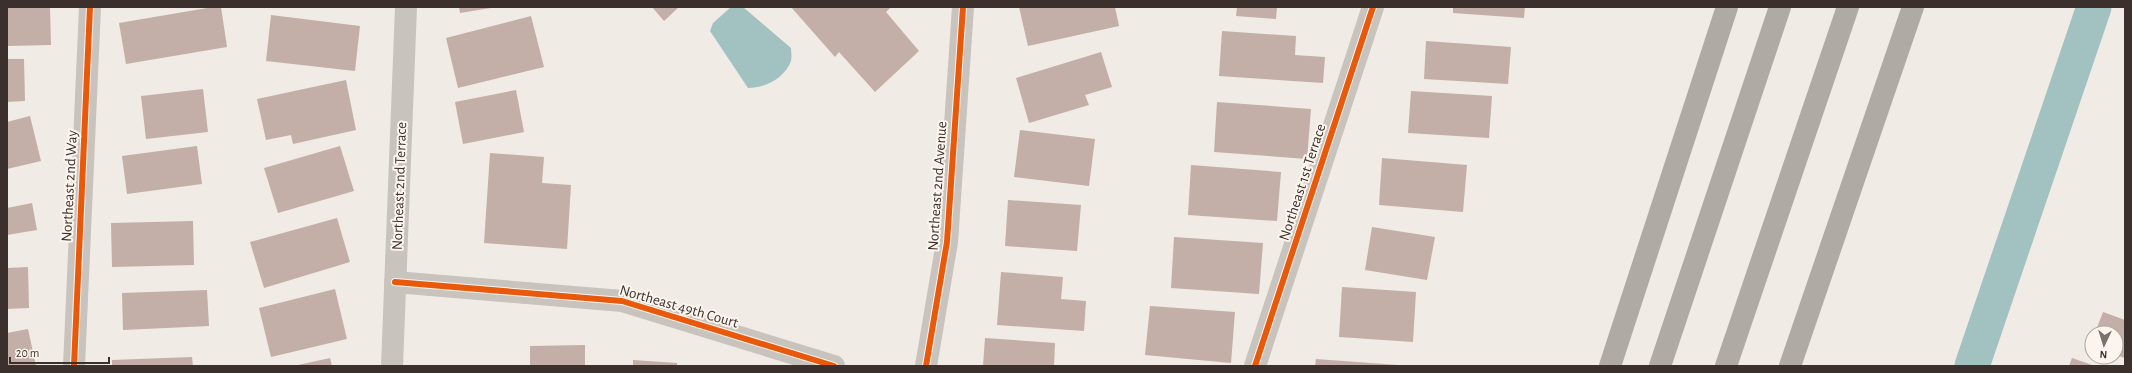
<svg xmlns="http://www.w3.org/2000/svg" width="2132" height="373" font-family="'Alegreya Sans',sans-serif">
	<rect width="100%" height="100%" fill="#f0ebe5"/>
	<!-- water -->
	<path fill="#a1c2c1" d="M 731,7 L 743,7 L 791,48 C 791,51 792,57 791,61 C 785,78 765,88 748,88 L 710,31 L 713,23 Z"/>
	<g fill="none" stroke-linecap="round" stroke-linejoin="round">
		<!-- canal -->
		<path stroke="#a1c2c1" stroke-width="35" d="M 1972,366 L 2094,7"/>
	</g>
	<!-- building -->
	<g fill="#c3afa7">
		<path d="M 7,7 L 50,7 L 51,45 L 7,46 Z"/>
		<path d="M 213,7 L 221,7 L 227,47 L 126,64 L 119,23 Z"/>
		<path d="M 459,7 L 491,7 L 491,8 L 460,13 Z"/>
		<path d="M 652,7 L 679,7 L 664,21 Z"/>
		<path d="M 791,7 L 891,7 L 886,12 L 919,51 L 875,92 L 839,52 L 835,57 Z"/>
		<path d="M 1019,7 L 1115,7 L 1119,26 L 1028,46 Z"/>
		<path d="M 1237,7 L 1277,7 L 1276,19 L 1236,16 Z"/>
		<path d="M 1453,7 L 1525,7 L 1524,18 L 1453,13 Z"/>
		<path d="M 271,15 L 360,26 L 355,71 L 266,61 Z"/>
		<path d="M 531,16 L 544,67 L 458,88 L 446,38 Z"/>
		<path d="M 1222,31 L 1296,36 L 1295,55 L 1325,57 L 1323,83 L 1219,76 Z"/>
		<path d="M 1426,41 L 1511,47 L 1508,84 L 1424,79 Z"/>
		<path d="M 1101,52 L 1112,87 L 1085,95 L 1089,105 L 1029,123 L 1016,78 Z"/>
		<path d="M 7,59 L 24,59 L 25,101 L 7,102 Z"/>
		<path d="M 346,80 L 356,130 L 293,144 L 291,135 L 266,140 L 257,99 Z"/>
		<path d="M 203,89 L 208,132 L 146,139 L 141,96 Z"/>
		<path d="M 516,90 L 524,132 L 463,144 L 455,102 Z"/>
		<path d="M 1411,91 L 1492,96 L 1489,138 L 1408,133 Z"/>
		<path d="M 1217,102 L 1311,109 L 1307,159 L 1214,152 Z"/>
		<path d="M 30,116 L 41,161 L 7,169 L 7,122 Z"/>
		<path d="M 1020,130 L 1095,139 L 1089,186 L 1014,177 Z"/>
		<path d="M 197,146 L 202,184 L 127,194 L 122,156 Z"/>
		<path d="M 340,146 L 354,191 L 278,213 L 264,168 Z"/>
		<path d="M 490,153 L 544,157 L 542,183 L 571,185 L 567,249 L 484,243 Z"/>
		<path d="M 1382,158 L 1467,165 L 1463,212 L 1379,205 Z"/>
		<path d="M 1191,165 L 1281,172 L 1277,221 L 1188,215 Z"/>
		<path d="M 1008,200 L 1081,205 L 1077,251 L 1005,246 Z"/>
		<path d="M 32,203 L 37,230 L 7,235 L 7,208 Z"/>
		<path d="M 337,218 L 350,262 L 264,288 L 250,242 Z"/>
		<path d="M 193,221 L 194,265 L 112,267 L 111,223 Z"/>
		<path d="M 1372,227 L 1435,237 L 1427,280 L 1365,270 Z"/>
		<path d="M 1174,237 L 1263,243 L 1259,294 L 1171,288 Z"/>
		<path d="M 28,267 L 29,308 L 7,309 L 7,268 Z"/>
		<path d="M 1001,272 L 1063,277 L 1061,299 L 1086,301 L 1084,331 L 997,325 Z"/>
		<path d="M 1342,287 L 1416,292 L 1413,342 L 1339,337 Z"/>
		<path d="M 335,289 L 347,339 L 271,357 L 259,308 Z"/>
		<path d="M 207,290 L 209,326 L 123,330 L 122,293 Z"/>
		<path d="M 1150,306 L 1235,312 L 1231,363 L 1145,355 Z"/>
		<path d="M 2103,312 L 2125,320 L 2125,358 L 2116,355 L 2116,333 L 2095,333 Z"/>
		<path d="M 28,329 L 36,366 L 7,366 L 7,333 Z"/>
		<path d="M 985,338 L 1055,343 L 1054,366 L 983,366 Z"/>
		<path d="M 585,345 L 585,366 L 530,366 L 530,346 Z"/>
		<path d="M 192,357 L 193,366 L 112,366 L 112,360 Z"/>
		<path d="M 330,358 L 332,366 L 298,366 L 298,365 Z"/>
		<path d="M 2072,358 L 2095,366 L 2069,366 Z"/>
		<path d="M 1316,359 L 1398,365 L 1398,366 L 1315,366 Z"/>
		<path d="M 633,360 L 677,363 L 677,366 L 633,366 Z"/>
	</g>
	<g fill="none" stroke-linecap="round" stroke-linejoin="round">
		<!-- street -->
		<g stroke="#c9c3be" stroke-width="22">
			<path d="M 395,282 L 622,301 L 834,366"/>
			<path d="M 74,366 L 90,7"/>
			<path d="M 392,366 L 406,7"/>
			<path d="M 926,366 L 947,242 L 963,7"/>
			<path d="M 1255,366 L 1373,7"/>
		</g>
		<!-- highway -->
		<g stroke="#afaaa4" stroke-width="22">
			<path d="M 1610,366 L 1727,7"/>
			<path d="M 1660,366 L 1780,7"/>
			<path d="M 1726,366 L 1848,7"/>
			<path d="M 1790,366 L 1913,7"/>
		</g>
		<defs>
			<g id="cycleway">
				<path d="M 395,282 L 622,301 L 834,366"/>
				<path d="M 74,366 L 90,7"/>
				<path d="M 926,366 L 947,242 L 963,7"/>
				<path d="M 1255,366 L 1373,7"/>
			</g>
		</defs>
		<!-- cycleway casing -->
		<use href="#cycleway" stroke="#fbf5ee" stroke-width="8"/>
		<!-- cycleway -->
		<use href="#cycleway" stroke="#e8590c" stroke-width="6"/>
	</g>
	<g text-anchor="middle" stroke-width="4" stroke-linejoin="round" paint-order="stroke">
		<!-- street labels -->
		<g font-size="15" fill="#3b302b" stroke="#fbf5ee">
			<text transform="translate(1302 182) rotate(-72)" y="5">Northeast 1st Terrace</text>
			<text transform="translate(69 186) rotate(-87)" y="5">Northeast 2nd Way</text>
			<text transform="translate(399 186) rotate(-88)" y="5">Northeast 2nd Terrace</text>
			<text transform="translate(937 186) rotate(-86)" y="5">Northeast 2nd Avenue</text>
			<text transform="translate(679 306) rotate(16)" y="5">Northeast 49th Court</text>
		</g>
	</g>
	<!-- border -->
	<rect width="2132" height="373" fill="none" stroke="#3b302b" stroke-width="16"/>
	<!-- north arrow -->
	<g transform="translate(2104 345) rotate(184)"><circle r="19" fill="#fbf5ee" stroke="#aea6a0"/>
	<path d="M0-3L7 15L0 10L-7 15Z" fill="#7a716c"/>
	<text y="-6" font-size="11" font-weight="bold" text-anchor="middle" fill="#3b302b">N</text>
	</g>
	<!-- scale -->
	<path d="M10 357v6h99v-6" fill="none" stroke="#3b302b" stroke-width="2"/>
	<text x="16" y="357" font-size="12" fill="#3b302b" stroke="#fbf5ee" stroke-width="3" paint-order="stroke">20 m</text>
</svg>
